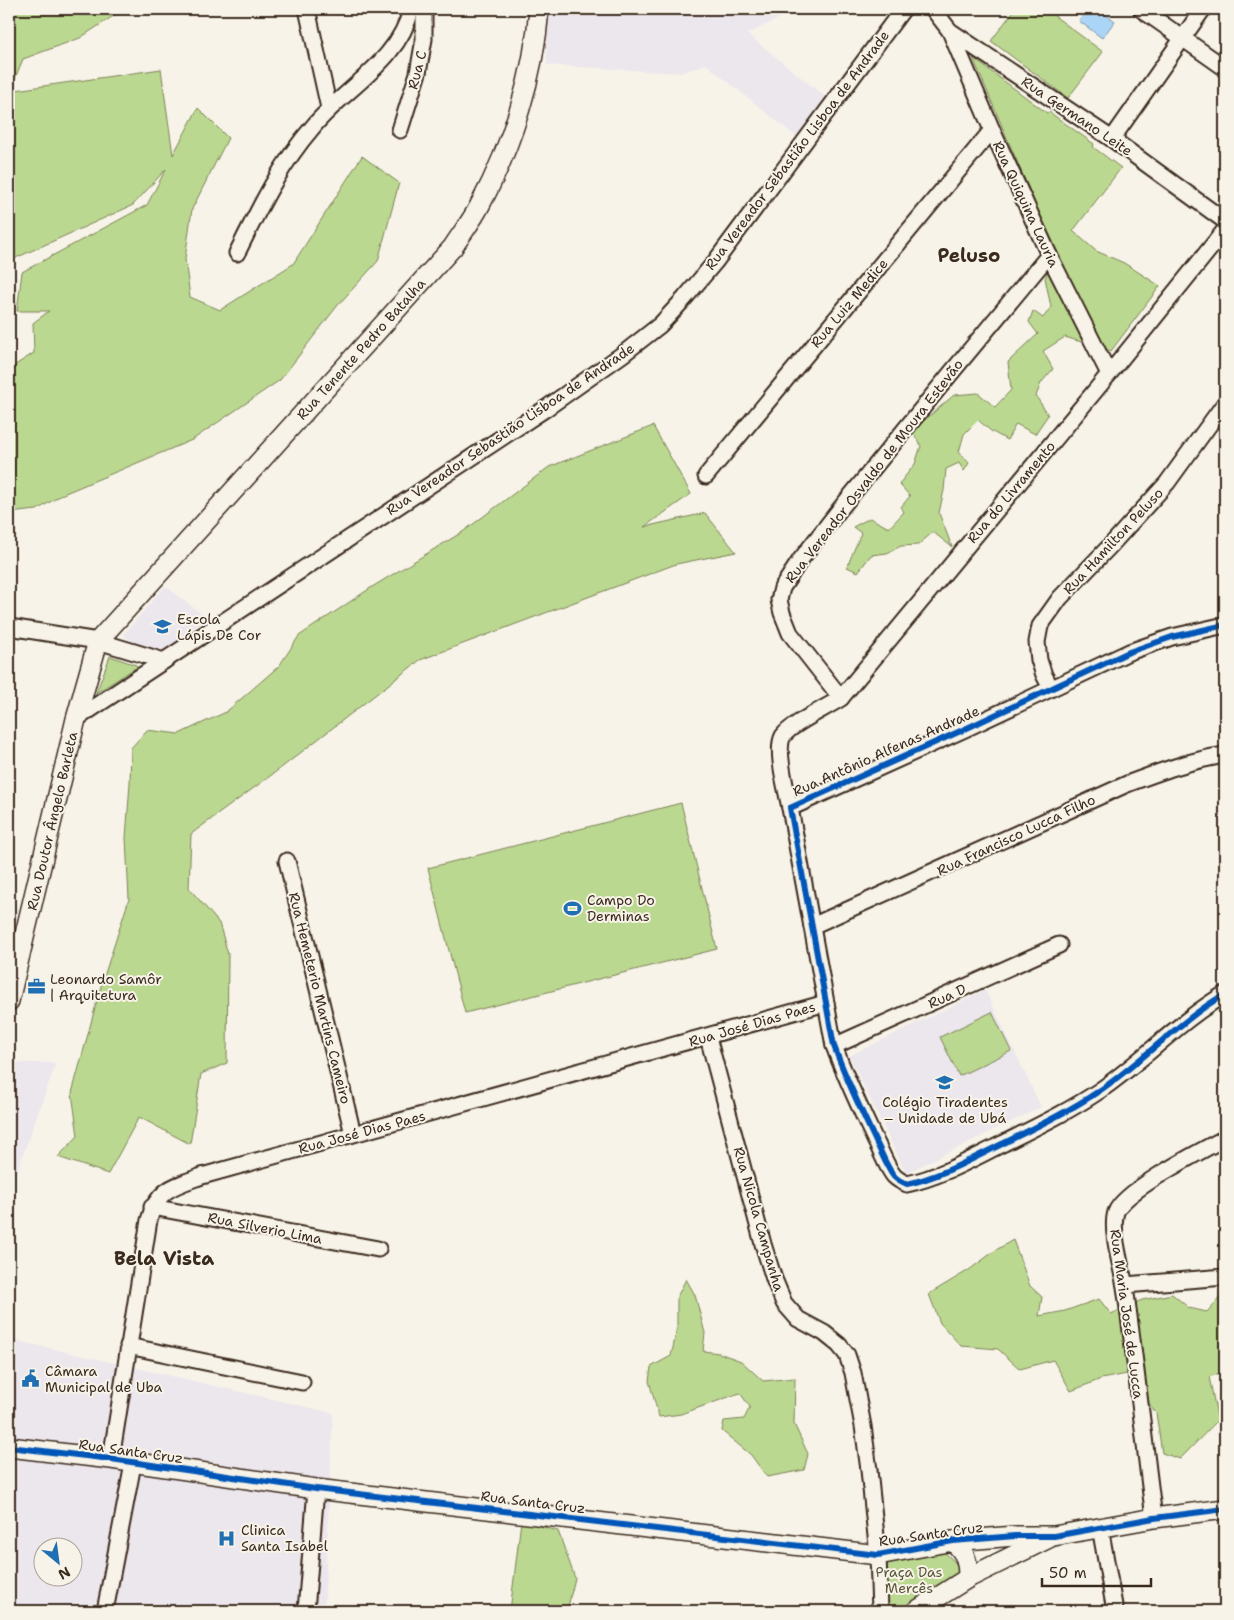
<svg xmlns="http://www.w3.org/2000/svg" width="1234" height="1620" font-family="'Shantell Sans',sans-serif">
	<rect width="100%" height="100%" fill="#f7f3e8"/>
	<filter id="ink" filterUnits="userSpaceOnUse"><feTurbulence type="fractalNoise" baseFrequency=".02" numOctaves="2"/><feDisplacementMap in="SourceGraphic" scale="10" xChannelSelector="R" yChannelSelector="G"/><feConvolveMatrix kernelMatrix="1 2 1 2 8 2 1 2 1" color-interpolation-filters="sRGB"/></filter>
	<g filter="url(#ink)">
		<!-- built -->
		<g fill="#ece6ed" fill-rule="evenodd">
			<path d="M 546,9 L 798,9 L 747,34 L 829,100 L 798,138 L 706,64 L 680,73 L 547,65 Z"/>
			<path d="M 165,586 L 207,618 L 158,657 L 123,635 Z"/>
			<path d="M 985,990 L 1041,1107 L 906,1173 L 849,1056 Z"/>
			<path d="M 9,1063 L 56,1063 L 9,1193 Z"/>
			<path d="M 9,1339 L 333,1413 L 324,1611 L 9,1611 ZM 42,1548 L 72,1548 L 72,1578 L 42,1578 Z"/>
		</g>
		<!-- green -->
		<g fill="#bbd890" stroke="#7b8157">
			<path d="M 9,9 L 124,9 L 80,38 L 23,59 L 14,81 L 9,82 Z"/>
			<path d="M 1015,9 L 1045,9 L 1103,52 L 1068,98 L 991,41 Z"/>
			<path d="M 973,58 L 1047,113 L 1049,112 L 1094,144 L 1093,147 L 1121,168 L 1073,231 L 1096,251 L 1124,263 L 1160,286 L 1111,351 L 1065,337 L 1043,351 L 1053,369 L 1041,383 L 1036,396 L 1048,415 L 1035,434 L 1016,424 L 1007,440 L 991,431 L 978,420 L 964,434 L 959,452 L 969,463 L 964,471 L 959,463 L 946,469 L 944,490 L 939,513 L 952,547 L 933,532 L 918,545 L 901,546 L 887,553 L 871,555 L 858,572 L 847,567 L 861,533 L 853,527 L 870,518 L 889,528 L 904,512 L 901,507 L 910,496 L 899,484 L 915,464 L 921,446 L 912,431 L 954,395 L 978,393 L 995,407 L 1011,390 L 1008,362 L 1038,334 L 1029,322 L 1033,311 L 1043,318 L 1051,307 L 1045,278 L 1056,253 Z"/>
			<path d="M 161,69 L 173,155 L 198,108 L 228,138 L 192,209 L 185,259 L 190,297 L 220,310 L 293,264 L 362,156 L 399,183 L 378,261 L 338,305 L 280,380 L 192,440 L 63,494 L 37,510 L 9,513 L 9,369 L 34,353 L 33,323 L 49,311 L 17,311 L 22,272 L 147,205 L 166,169 L 133,205 L 9,261 L 9,91 Z"/>
			<path d="M 653,426 L 691,494 L 644,527 L 705,513 L 736,552 L 676,564 L 420,660 L 281,768 L 191,834 L 189,888 L 219,923 L 228,954 L 227,1063 L 201,1074 L 190,1144 L 139,1117 L 108,1174 L 58,1157 L 78,1136 L 72,1093 L 101,986 L 129,899 L 126,838 L 130,783 L 131,748 L 147,730 L 179,734 L 226,712 L 279,666 L 299,636 L 372,587 L 464,531 L 549,467 Z"/>
			<path d="M 110,656 L 136,665 L 137,667 L 96,693 Z"/>
			<path d="M 681,803 L 717,949 L 465,1013 L 428,868 Z"/>
			<path d="M 992,1012 L 1011,1051 L 959,1076 L 940,1037 Z"/>
			<path d="M 1013,1240 L 1030,1286 L 1042,1297 L 1039,1316 L 1065,1311 L 1099,1299 L 1111,1314 L 1142,1300 L 1172,1294 L 1189,1308 L 1207,1312 L 1224,1293 L 1225,1306 L 1225,1371 L 1209,1377 L 1218,1420 L 1180,1459 L 1162,1453 L 1156,1413 L 1127,1374 L 1101,1379 L 1071,1391 L 1053,1360 L 1020,1369 L 998,1349 L 961,1346 L 940,1323 L 929,1294 L 969,1270 L 996,1250 Z"/>
			<path d="M 686,1279 L 695,1295 L 705,1333 L 703,1351 L 719,1353 L 741,1361 L 763,1381 L 795,1378 L 794,1424 L 808,1454 L 804,1470 L 767,1477 L 751,1455 L 722,1431 L 724,1421 L 744,1419 L 750,1407 L 740,1393 L 681,1414 L 659,1417 L 649,1381 L 651,1367 L 671,1356 L 677,1330 L 677,1297 Z"/>
			<path d="M 521,1521 L 558,1531 L 575,1578 L 567,1611 L 510,1611 Z"/>
			<path d="M 943,1551 L 955,1562 L 961,1573 L 956,1584 L 907,1611 L 885,1611 L 880,1560 Z"/>
		</g>
		<!-- water -->
		<path fill="#abd5f6" stroke="#7e91a0" d="M 1087,9 L 1098,9 L 1115,21 L 1102,38 L 1079,21 Z"/>
		<g fill="none" stroke-linecap="round" stroke-linejoin="round">
			<defs>
				<g id="minor">
					<path d="M 307,9 L 329,108"/>
					<path d="M 933,9 L 950,31 L 1112,139 L 1225,221"/>
					<path d="M 1141,9 L 1225,68"/>
					<path d="M 950,31 L 992,130 L 1049,255 L 1109,374"/>
					<path d="M 400,130 L 418,73 L 424,39 L 424,9"/>
					<path d="M 1112,139 L 1203,9"/>
					<path d="M 237,253 C 259,209 280,165 312,128 C 343,89 400,61 411,9"/>
					<path d="M 706,476 L 992,130"/>
					<path d="M 1225,625 L 1172,637 L 1129,652 L 965,729 L 790,808 L 834,1046 C 846,1079 861,1110 876,1142 C 882,1153 886,1166 894,1176 C 898,1180 902,1182 907,1184 C 940,1177 972,1159 1002,1144 C 1034,1128 1068,1112 1099,1091 C 1143,1061 1179,1021 1225,994"/>
					<path d="M 9,627 L 98,641 L 164,661"/>
					<path d="M 1051,688 L 1044,675 L 1039,660 L 1037,642 L 1040,626 L 1060,598 L 1110,546 L 1167,483 L 1225,403"/>
					<path d="M 841,698 L 790,633 L 782,613 L 779,600 L 782,588 L 801,559 L 840,509 L 951,373 L 1049,255"/>
					<path d="M 76,719 L 545,409 L 623,354 L 660,325 L 684,299 L 715,262 L 903,9"/>
					<path d="M 790,808 C 787,792 775,750 783,736 C 791,724 828,707 841,698 L 1109,374 L 1225,230"/>
					<path d="M 287,861 L 353,1134"/>
					<path d="M 812,926 L 1127,784 C 1159,772 1191,760 1225,755"/>
					<path d="M 708,1037 L 763,1244 L 774,1279 L 784,1303 L 798,1319 L 824,1333 L 839,1345 L 847,1355 L 853,1373 L 863,1426 L 869,1470 L 878,1555 L 880,1611"/>
					<path d="M 834,1046 L 1059,945"/>
					<path d="M 152,1207 L 378,1249"/>
					<path d="M 1125,1285 L 1225,1277"/>
					<path d="M 128,1346 L 302,1382"/>
					<path d="M 111,1459 L 149,1220 C 157,1189 174,1186 202,1176 L 826,1003"/>
					<path d="M 1154,1518 C 1144,1441 1136,1364 1125,1287 C 1122,1268 1110,1230 1116,1212 C 1124,1190 1203,1150 1225,1138"/>
					<path d="M 1100,1527 L 1115,1611"/>
					<path d="M 105,1611 L 133,1464"/>
					<path d="M 306,1611 L 316,1489"/>
				</g>
				<g id="tertiary">
					<path d="M 9,1001 L 76,719 L 98,641 L 453,247 C 462,233 473,219 480,205 C 512,145 534,76 539,9"/>
					<path d="M 9,1447 L 111,1459 L 316,1489 L 878,1555 L 953,1541 L 1015,1536 L 1054,1536 L 1154,1518 L 1225,1509"/>
					<path d="M 953,1541 C 966,1554 968,1560 968,1578"/>
					<path d="M 916,1611 L 968,1578 L 1049,1538"/>
				</g>
			</defs>
			<!-- minor casing -->
			<use href="#minor" stroke="#3b2a1e" stroke-width="19"/>
			<!-- tertiary casing -->
			<use href="#tertiary" stroke="#3b2a1e" stroke-width="22"/>
			<!-- minor -->
			<use href="#minor" stroke="#f7f3e8" stroke-width="15"/>
			<!-- tertiary -->
			<use href="#tertiary" stroke="#f7f3e8" stroke-width="19"/>
			<defs>
				<g id="cycleway">
					<path d="M 1225,625 L 1172,637 L 1129,652 L 965,729 L 790,808 L 834,1046 C 846,1079 861,1110 876,1142 C 882,1153 886,1166 894,1176 C 898,1180 902,1182 907,1184 C 940,1177 972,1159 1002,1144 C 1034,1128 1068,1112 1099,1091 C 1143,1061 1179,1021 1225,994"/>
					<path d="M 9,1447 L 111,1459 L 316,1489 L 878,1555 L 953,1541 L 1015,1536 L 1054,1536 L 1154,1518 L 1225,1509"/>
				</g>
			</defs>
			<!-- cycleway casing -->
			<use href="#cycleway" stroke="#f7f3e8" stroke-width="9"/>
			<!-- cycleway -->
			<use href="#cycleway" stroke="#0057b8" stroke-width="6"/>
		</g>
	</g>
	<!-- icons -->
	<defs>
		<symbol id="school-bare" viewBox="-9 -9 18 18"><path d="M0-5L7-2L0 1L-7-2ZM-4 1L0 2.5L4 1V4Q0 6-4 4Z" fill="#1f6fb2" stroke="#f7f3e8" stroke-width="2.5" paint-order="stroke"/></symbol>
		<symbol id="stadium-bare" viewBox="-9 -9 18 18"><path d="M0-5a6.5 5 0 1 0 0 10a6.5 5 0 1 0 0-10ZM-3.5-1.8h7v3.6h-7Z" fill="#1f6fb2" stroke="#f7f3e8" stroke-width="2.5" paint-order="stroke"/></symbol>
		<symbol id="office-bare" viewBox="-9 -9 18 18"><path d="M-6-3h4V-5.5h4V-3h4V5H-6ZM-1-4.5V-3h2v-1.5ZM-6 0V1H6V0Z" fill="#1f6fb2" stroke="#f7f3e8" stroke-width="2.5" paint-order="stroke"/></symbol>
		<symbol id="civic-bare" viewBox="-9 -9 18 18"><path d="M-.6-6.5H3V-4.5H.6V-3L4-1V1h2V6H-6V1h2V-1L-.6-3ZM-1.2 2.5V6h2.4V2.5Z" fill="#1f6fb2" stroke="#f7f3e8" stroke-width="2.5" paint-order="stroke"/></symbol>
		<symbol id="hospital-bare" viewBox="-9 -9 18 18"><path d="M-5-5h3v3.5h4V-5h3V5h-3V1.5h-4V5h-3Z" fill="#1f6fb2" stroke="#f7f3e8" stroke-width="2.5" paint-order="stroke"/></symbol>
	</defs>
	<g fill-rule="evenodd">
		<use href="#school-bare" x="150" y="614" width="25" height="25"/>
		<use href="#stadium-bare" x="560" y="896" width="25" height="25"/>
		<use href="#office-bare" x="24" y="974" width="25" height="25"/>
		<use href="#school-bare" x="932" y="1070" width="25" height="25"/>
		<use href="#civic-bare" x="18" y="1366" width="25" height="25"/>
		<use href="#hospital-bare" x="214" y="1526" width="25" height="25"/>
	</g>
	<g text-anchor="middle" stroke-width="4" stroke-linejoin="round" paint-order="stroke">
		<!-- street labels -->
		<g font-size="14" fill="#3b2a1e" stroke="#f7f3e8">
			<text transform="translate(417 70) rotate(-76)" y="5">Rua C</text>
			<text transform="translate(1077 116) rotate(34)" y="5">Rua Germano Leite</text>
			<text transform="translate(797 150) rotate(-53)" y="5">Rua Vereador Sebastião Lisboa de Andrade</text>
			<text transform="translate(1026 204) rotate(65)" y="5">Rua Quiquina Lauria</text>
			<text transform="translate(849 303) rotate(-50)" y="5">Rua Luiz Medice</text>
			<text transform="translate(361 349) rotate(-48)" y="5">Rua Tenente Pedro Batalha</text>
			<text transform="translate(510 429) rotate(-34)" y="5">Rua Vereador Sebastião Lisboa de Andrade</text>
			<text transform="translate(874 471) rotate(-52)" y="5">Rua Vereador Osvaldo de Moura Estevão</text>
			<text transform="translate(1011 492) rotate(-50)" y="5">Rua do Livramento</text>
			<text transform="translate(1113 541) rotate(-47)" y="5">Rua Hamilton Peluso</text>
			<text transform="translate(886 751) rotate(-24)" y="5">Rua Antônio Alfenas Andrade</text>
			<text transform="translate(52 821) rotate(-77)" y="5">Rua Doutor Ângelo Barleta</text>
			<text transform="translate(1016 835) rotate(-25)" y="5">Rua Francisco Lucca Filho</text>
			<text transform="translate(947 996) rotate(-24)" y="5">Rua D</text>
			<text transform="translate(320 998) rotate(76)" y="5">Rua Hemeterio Martins Cameiro</text>
			<text transform="translate(752 1024) rotate(-16)" y="5">Rua José Dias Paes</text>
			<text transform="translate(362 1132) rotate(-15)" y="5">Rua José Dias Paes</text>
			<text transform="translate(759 1219) rotate(74)" y="5">Rua Nicola Campanha</text>
			<text transform="translate(265 1228) rotate(11)" y="5">Rua Silverio Lima</text>
			<text transform="translate(1127 1314) rotate(82)" y="5">Rua Maria José de Lucca</text>
			<text transform="translate(131 1451) rotate(8)" y="5">Rua Santa Cruz</text>
			<text transform="translate(533 1502) rotate(7)" y="5">Rua Santa Cruz</text>
			<text transform="translate(931 1534) rotate(-8)" y="5">Rua Santa Cruz</text>
		</g>
		<!-- poi labels -->
		<g font-size="14" fill="#3b2a1e" stroke="#f7f3e8" text-anchor="start">
			<text x="177" y="624">Escola<tspan x="177" dy="16">Lápis De Cor</tspan></text>
			<text x="587" y="905">Campo Do<tspan x="587" dy="16">Derminas</tspan></text>
			<text x="50" y="984">Leonardo Samôr<tspan x="50" dy="16">| Arquitetura</tspan></text>
			<text x="945" y="1107" text-anchor="middle">Colégio Tiradentes<tspan x="945" dy="16">– Unidade de Ubá</tspan></text>
			<text x="45" y="1376">Câmara<tspan x="45" dy="16">Municipal de Uba</tspan></text>
			<text x="241" y="1535">Clinica<tspan x="241" dy="16">Santa Isabel</tspan></text>
		</g>
		<!-- park labels -->
		<g font-size="14" fill="#5b563a" stroke="#f7f3e8">
			<text x="909" y="1577">Praça Das<tspan x="909" dy="16">Mercês</tspan></text>
		</g>
		<!-- district labels -->
		<g font-size="19" font-weight="bold" fill="#3b2a1e" stroke="#f7f3e8">
			<text x="969" y="262">Peluso</text>
			<text x="164" y="1265">Bela Vista</text>
		</g>
	</g>
	<!-- margin -->
	<rect width="1234" height="1620" fill="none" stroke="#f7f3e8" stroke-width="30"/>
	<rect x="15" y="15" width="1204" height="1590" fill="none" stroke="#3b2a1e" stroke-width="2" filter="url(#ink)"/>
	<!-- north arrow -->
	<g transform="translate(58 1562) rotate(151)"><circle r="24" fill="#f7f3e8" stroke="#aca397"/>
	<path d="M0-4L9 19L0 12L-9 19Z" fill="#1f6fb2"/>
	<text y="-8" font-size="14" font-weight="bold" text-anchor="middle" fill="#3b2a1e">N</text>
	</g>
	<!-- scale -->
	<path d="M1042 1578v8h109v-8" fill="none" stroke="#3b2a1e" stroke-width="2.5"/>
	<text x="1049" y="1578" font-size="15" fill="#3b2a1e" stroke="#f7f3e8" stroke-width="4" paint-order="stroke">50 m</text>
</svg>
